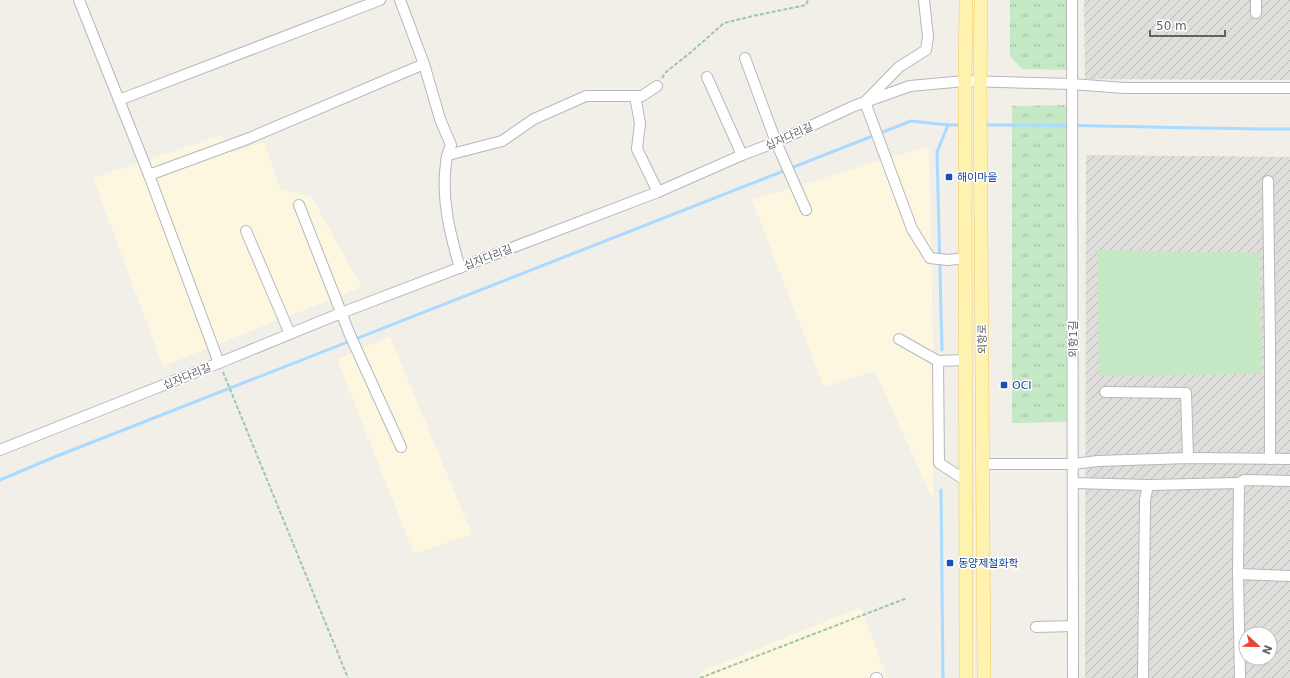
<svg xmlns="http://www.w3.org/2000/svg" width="1290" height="678" font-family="'DejaVu Sans','Noto Sans KR',sans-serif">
	<defs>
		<pattern id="industrial-furrows" width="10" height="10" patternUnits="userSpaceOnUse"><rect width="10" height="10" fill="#e0deda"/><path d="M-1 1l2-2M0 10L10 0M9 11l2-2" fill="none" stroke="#b9b8b5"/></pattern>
		<pattern id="park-tufts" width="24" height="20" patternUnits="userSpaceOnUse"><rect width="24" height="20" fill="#c5e8c5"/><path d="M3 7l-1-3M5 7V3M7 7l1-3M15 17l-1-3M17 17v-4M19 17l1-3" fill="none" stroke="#a3c0a4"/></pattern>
	</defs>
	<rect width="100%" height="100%" fill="#f1efe8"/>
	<!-- commercial -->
	<g fill="#fef7e0">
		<path d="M 222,135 L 231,153 L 264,142 L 280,189 L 312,198 L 362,287 L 163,366 L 93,178 Z"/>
		<path d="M 929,146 L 933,347 L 933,500 L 875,371 L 824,387 L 752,200 Z"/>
		<path d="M 390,337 L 472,534 L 414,554 L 337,359 Z"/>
		<path d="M 861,607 L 887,678 L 702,678 L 700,672 Z"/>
	</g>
	<!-- industrial -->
	<g fill="url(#industrial-furrows)" fill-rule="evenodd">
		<path d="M 1084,0 L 1290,0 L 1290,80 L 1085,79 Z"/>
		<path d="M 1086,155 L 1290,157 L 1290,678 L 1085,678 ZM 1246,634 L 1270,634 L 1270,658 L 1246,658 Z"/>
	</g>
	<!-- park -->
	<g fill="url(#park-tufts)">
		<path d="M 1010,0 L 1067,0 L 1067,70 L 1022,69 L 1010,56 Z"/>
		<path d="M 1066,105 L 1067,422 L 1012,423 L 1012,106 Z"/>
	</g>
	<!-- pitch -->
	<path fill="#c5e8c5" d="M 1097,250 L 1260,253 L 1261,374 L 1099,376 Z"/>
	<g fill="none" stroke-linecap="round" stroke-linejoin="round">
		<!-- stream -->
		<g stroke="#aadaff" stroke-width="3">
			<path d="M 983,125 C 1085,124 1188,129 1290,129"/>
			<path d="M 942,350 L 937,152 L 948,125"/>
			<path d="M 0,480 L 52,458 L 911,121 L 948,125 L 962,125"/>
			<path d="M 941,490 L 943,678"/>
		</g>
		<defs>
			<g id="minor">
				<path d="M 79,0 L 149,175 L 219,363"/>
				<path d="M 400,0 L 424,64 L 440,119 L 451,145 C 449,150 446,157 446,163 C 441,199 450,234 460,268"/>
				<path d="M 924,0 L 928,37 L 926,50 L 899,67 L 865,102 L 912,229 L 930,258 L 948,260 L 965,258"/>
				<path d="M 1072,0 L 1073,678"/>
				<path d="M 1256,13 L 1256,0"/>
				<path d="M 745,58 L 776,142 L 806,210"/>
				<path d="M 707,77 L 742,155"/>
				<path d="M 635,96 L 640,123 L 637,149 L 658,192"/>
				<path d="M 119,100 L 380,0"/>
				<path d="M 448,155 L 502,141 L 534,119 L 586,96 L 642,96 L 657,86"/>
				<path d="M 149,175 L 247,139 L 424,64"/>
				<path d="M 1268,181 L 1270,343 L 1270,459"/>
				<path d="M 299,205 L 350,335 L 401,447"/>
				<path d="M 246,231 L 290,334"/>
				<path d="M 899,339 L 938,361 L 965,360"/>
				<path d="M 938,361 L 939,463 L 965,480"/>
				<path d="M 1105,392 L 1186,393 L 1188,458"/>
				<path d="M 0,450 L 219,363 L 341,313 L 658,192 L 742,155 L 776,142 L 854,106 L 910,86 L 965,81 L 1072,84 L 1124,88 L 1290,88"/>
				<path d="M 983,464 L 1073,464 L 1098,461 L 1188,458 L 1290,459"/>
				<path d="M 1073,483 L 1148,485"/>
				<path d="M 1238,574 L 1290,576"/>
				<path d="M 1036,627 L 1073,626"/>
				<path d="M 876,678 L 877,678"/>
				<path d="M 1143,678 L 1145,500 L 1148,485 L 1239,483"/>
				<path d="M 1240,678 L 1238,574 L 1239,483 L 1244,480 L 1290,481"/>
			</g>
			<g id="major">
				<path d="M 981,0 L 980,81 L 984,678"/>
				<path d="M 966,678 L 965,81 L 966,0"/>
			</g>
		</defs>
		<!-- minor casing -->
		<use href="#minor" stroke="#b5b8bc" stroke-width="12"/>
		<!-- major casing -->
		<use href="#major" stroke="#f2c960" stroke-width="14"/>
		<!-- path -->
		<g stroke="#9cc7a9" stroke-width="2" stroke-dasharray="4 2" stroke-linecap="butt">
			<path d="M 662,78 L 666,72 L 690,53 L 724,23 L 753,16 L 806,5 L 808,0"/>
			<path d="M 223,372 L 348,678"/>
			<path d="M 700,678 L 907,598"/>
		</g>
		<!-- minor -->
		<use href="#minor" stroke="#fff" stroke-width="10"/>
		<!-- major -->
		<use href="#major" stroke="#fff2af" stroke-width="13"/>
	</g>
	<!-- markers -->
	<g fill="#1a4fb4" stroke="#fff" stroke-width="1.5">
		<rect x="945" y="173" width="8" height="8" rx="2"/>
		<rect x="1000" y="381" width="8" height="8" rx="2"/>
		<rect x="946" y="559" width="8" height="8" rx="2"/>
	</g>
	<g text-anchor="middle" stroke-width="3" stroke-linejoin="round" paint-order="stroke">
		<!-- street labels -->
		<g font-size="11" fill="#5f6368" stroke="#fff">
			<text transform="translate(789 136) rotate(-24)" y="4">십자다리길</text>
			<text transform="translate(488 257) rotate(-21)" y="4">십자다리길</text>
			<text transform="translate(982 339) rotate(-91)" y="4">외항로</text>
			<text transform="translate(1073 339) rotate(-90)" y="4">외항1길</text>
			<text transform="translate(187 376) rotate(-22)" y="4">십자다리길</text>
		</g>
		<!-- transit labels -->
		<g font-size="11" fill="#164399" stroke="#fff" text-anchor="start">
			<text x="957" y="181">해이마을</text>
			<text x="1012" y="389">OCI</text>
			<text x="958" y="567">동양제철화학</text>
		</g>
	</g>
	<!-- north arrow -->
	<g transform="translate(1258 646) rotate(112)"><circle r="19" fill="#ffffff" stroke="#bfc1c3"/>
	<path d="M0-3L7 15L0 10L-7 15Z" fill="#ea4335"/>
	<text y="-6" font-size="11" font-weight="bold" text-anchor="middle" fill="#5f6368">N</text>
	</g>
	<!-- scale -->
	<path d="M1150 30v6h75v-6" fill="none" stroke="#5f6368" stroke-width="2"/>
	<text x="1156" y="30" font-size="12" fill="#5f6368" stroke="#ffffff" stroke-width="3" paint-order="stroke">50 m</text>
</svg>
